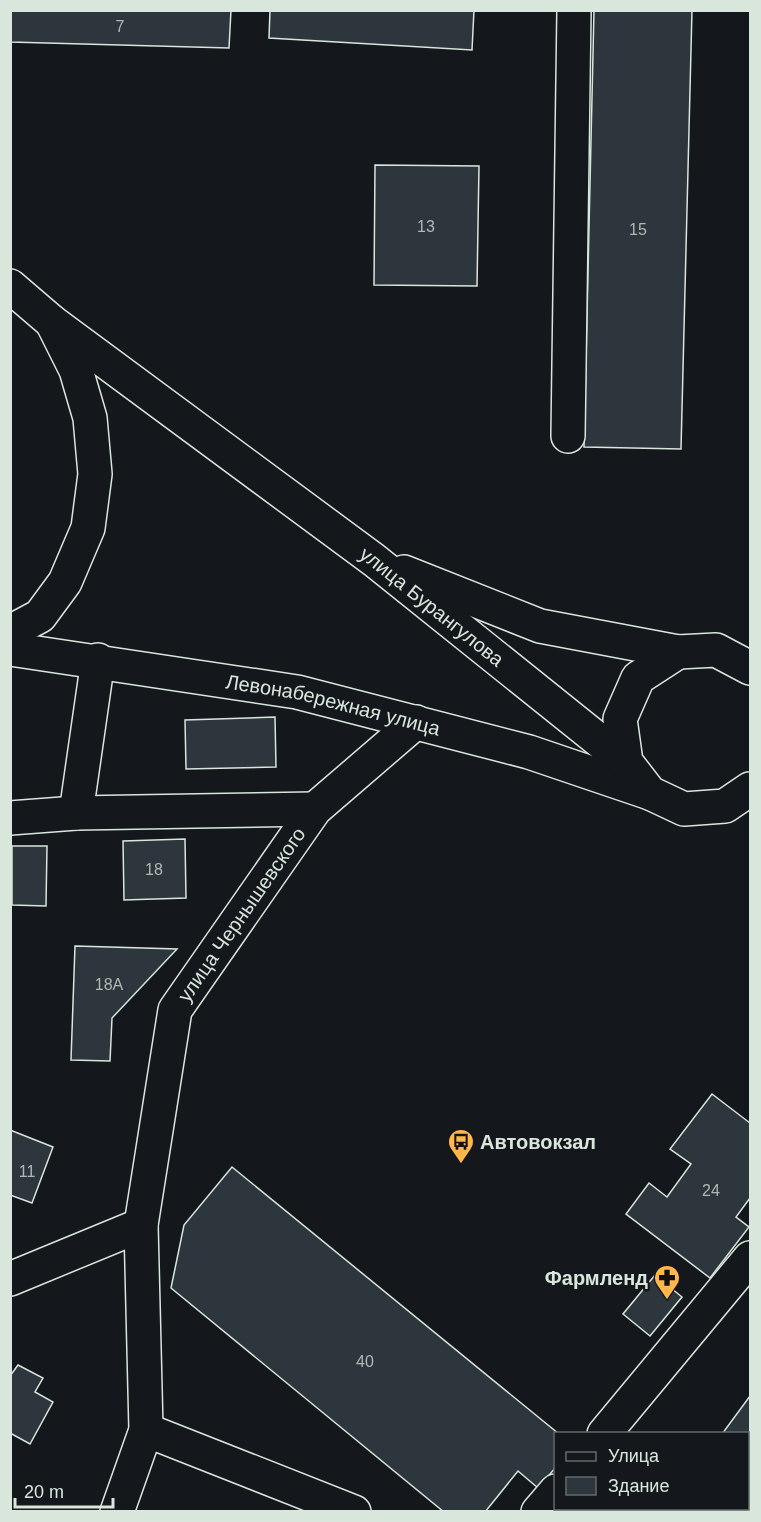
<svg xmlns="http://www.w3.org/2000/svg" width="761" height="1522" font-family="Helvetica,sans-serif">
	<rect width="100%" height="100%" fill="#14181c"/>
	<!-- building -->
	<g fill="#2c363c" stroke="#d8e6dc" stroke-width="1.5">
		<path d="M 10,10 L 231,10 L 229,48 L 10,42 Z"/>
		<path d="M 270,10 L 474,10 L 472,50 L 269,38 Z"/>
		<path d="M 594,10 L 692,10 L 681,449 L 584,447 Z"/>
		<path d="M 375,165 L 479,166 L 477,286 L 374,285 Z"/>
		<path d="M 275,717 L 276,767 L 186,769 L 185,720 Z"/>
		<path d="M 185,839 L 186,898 L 124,900 L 123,841 Z"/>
		<path d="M 12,846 L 47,846 L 46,906 L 12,905 Z"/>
		<path d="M 75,946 L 177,949 L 112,1018 L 110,1061 L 71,1060 Z"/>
		<path d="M 712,1094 L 750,1123 L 750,1198 L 736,1217 L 749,1227 L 710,1278 L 626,1214 L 649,1183 L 667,1197 L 691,1164 L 670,1149 Z"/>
		<path d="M 10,1130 L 53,1147 L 32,1203 L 10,1195 Z"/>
		<path d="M 232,1167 L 559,1434 L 556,1434 L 556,1467 L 538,1488 L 518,1471 L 485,1512 L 444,1512 L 171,1288 L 184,1225 Z"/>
		<path d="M 655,1275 L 682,1297 L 650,1336 L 623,1314 Z"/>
		<path d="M 18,1365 L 43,1378 L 35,1392 L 53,1402 L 30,1444 L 10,1433 L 10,1376 Z"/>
		<path d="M 750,1396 L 750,1455 L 748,1458 L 748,1434 L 722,1434 Z"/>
		<path d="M 664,1508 L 709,1508 L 706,1512 L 661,1512 Z"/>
	</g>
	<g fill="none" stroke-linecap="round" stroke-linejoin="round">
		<defs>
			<g id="minor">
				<path d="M 568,436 L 574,10"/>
				<path d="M 10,632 L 40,616 L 65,582 L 88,528 L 95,474 L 90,418 L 76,370 L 52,322"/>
				<path id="s1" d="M 10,649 L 297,692 L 529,752 L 650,793"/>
				<path d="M 76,813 L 98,660"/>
				<path d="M 10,818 L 76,813 L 315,809"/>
				<path d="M 10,1279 L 141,1225"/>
				<path d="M 146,1430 L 354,1512"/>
				<path d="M 604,1434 L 750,1258"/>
				<path id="s2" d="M 117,1512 L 146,1430 L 141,1225 L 175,1010 L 315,809 L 416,722"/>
				<path d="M 538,1512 L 556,1491"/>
			</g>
			<g id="major">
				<path id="s3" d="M 10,286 L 52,322 L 374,560 L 626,762"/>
				<path d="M 404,572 L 540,626 L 678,652 L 716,650 L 750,668"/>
				<path d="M 678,652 L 638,678 L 620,719 L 626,762 L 650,793 L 684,809 L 725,806 L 750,789"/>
			</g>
		</defs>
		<!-- minor casing -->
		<use href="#minor" stroke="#d8e6dc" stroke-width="36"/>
		<!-- major casing -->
		<use href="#major" stroke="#d8e6dc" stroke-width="36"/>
		<!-- minor -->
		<use href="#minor" stroke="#14181c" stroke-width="33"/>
		<!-- major -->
		<use href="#major" stroke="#14181c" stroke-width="33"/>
	</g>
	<!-- icons -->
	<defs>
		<symbol id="bus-pin" viewBox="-11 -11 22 30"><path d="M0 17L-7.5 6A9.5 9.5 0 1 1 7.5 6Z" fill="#ffb74d" stroke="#14181c"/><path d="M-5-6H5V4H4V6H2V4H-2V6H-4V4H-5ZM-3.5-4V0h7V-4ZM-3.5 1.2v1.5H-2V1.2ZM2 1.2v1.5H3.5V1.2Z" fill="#111"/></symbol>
		<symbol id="pharmacy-pin" viewBox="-11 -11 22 30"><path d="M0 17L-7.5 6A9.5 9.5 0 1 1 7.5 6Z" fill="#ffb74d" stroke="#14181c"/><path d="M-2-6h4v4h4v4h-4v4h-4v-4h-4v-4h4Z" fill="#111"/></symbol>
	</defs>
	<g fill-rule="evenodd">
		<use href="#bus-pin" x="446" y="1127" width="30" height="40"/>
		<use href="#pharmacy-pin" x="652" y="1263" width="30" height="40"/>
	</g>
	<g text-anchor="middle" stroke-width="4.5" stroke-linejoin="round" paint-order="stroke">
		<!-- number labels -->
		<g font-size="16" fill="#adbab4">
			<text x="120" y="32">7</text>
			<text x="426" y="232">13</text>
			<text x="638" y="235">15</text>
			<text x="154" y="875">18</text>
			<text x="109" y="990">18А</text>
			<text x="27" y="1177">11</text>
			<text x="711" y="1196">24</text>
			<text x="365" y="1367">40</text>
		</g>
		<!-- street labels -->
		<g font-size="20" fill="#d8e6dc" stroke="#14181c">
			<text dy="7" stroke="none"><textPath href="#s3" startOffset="530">улица Бурангулова</textPath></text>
			<text dy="7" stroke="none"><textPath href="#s1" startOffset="328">Левонабережная улица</textPath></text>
			<text dy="7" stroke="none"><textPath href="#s2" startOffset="626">улица Чернышевского</textPath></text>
		</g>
		<!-- poi labels -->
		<g font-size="20" font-weight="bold" fill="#d8e6dc" stroke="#14181c" text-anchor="start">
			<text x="480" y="1149">Автовокзал</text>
			<text x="648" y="1285" text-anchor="end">Фармленд</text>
		</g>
	</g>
	<!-- border -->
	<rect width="761" height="1522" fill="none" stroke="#d8e6dc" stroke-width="24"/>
	<!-- legend -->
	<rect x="554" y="1432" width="195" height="78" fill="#14181c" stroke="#626a69" stroke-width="1.5"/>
	<rect x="566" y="1452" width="30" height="9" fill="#14181c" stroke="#626a69" stroke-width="1.5"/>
	<text x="608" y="1462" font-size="18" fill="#d8e6dc">Улица</text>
	<rect x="566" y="1477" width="30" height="18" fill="#2c363c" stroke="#626a69" stroke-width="1.5"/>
	<text x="608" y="1492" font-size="18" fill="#d8e6dc">Здание</text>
	<!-- scale -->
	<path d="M15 1498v9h98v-9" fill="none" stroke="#d8e6dc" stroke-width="3"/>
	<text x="24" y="1498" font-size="18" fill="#d8e6dc" stroke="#14181c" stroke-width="4.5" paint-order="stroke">20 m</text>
</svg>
